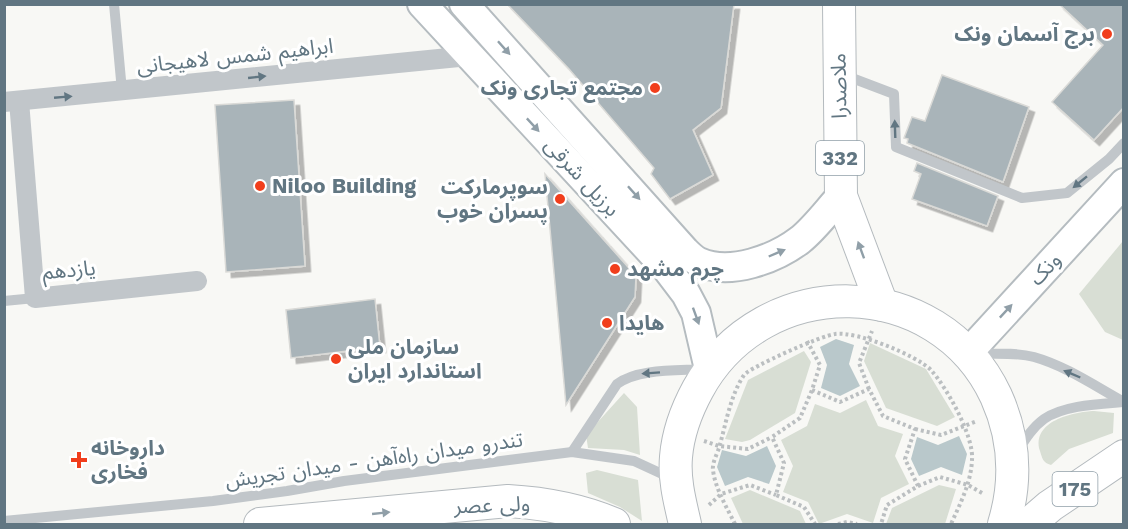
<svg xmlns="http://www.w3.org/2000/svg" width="1128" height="529" font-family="'Work Sans','Noto Sans Arabic',sans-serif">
	<defs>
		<filter id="shadow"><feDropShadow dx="5.5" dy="5.5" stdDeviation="0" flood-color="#0004"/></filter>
	</defs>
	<rect width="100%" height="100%" fill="#f8f8f5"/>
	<!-- green -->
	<g fill="#d8ded4">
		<path d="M 1123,241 L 1123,340 L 1105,332 L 1079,294 Z"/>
		<path d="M 870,343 L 926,369 L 955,417 L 937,426 L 886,408 L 864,361 Z"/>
		<path d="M 804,351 L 811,362 L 795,413 L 750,440 L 742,442 L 725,439 L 748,380 Z"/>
		<path d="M 624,393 L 637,407 L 640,455 L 624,450 L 588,448 L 586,435 Z"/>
		<path d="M 866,400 L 878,426 L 903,434 L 895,456 L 909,484 L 881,498 L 873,523 L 847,514 L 819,524 L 808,502 L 783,492 L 793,466 L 781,440 L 807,426 L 815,404 L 840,413 Z"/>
		<path d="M 1094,411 L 1114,413 L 1113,433 L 1069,449 L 1051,465 C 1043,463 1042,458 1040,451 C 1031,421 1073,412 1094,411 Z"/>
		<path d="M 597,470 L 638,480 L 642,521 L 620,507 L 588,493 L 586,473 Z"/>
		<path d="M 939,485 L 956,489 L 945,524 L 886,524 L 892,508 Z"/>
		<path d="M 750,490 L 800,511 L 806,524 L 743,524 L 731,498 Z"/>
	</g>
	<!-- water -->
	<g fill="#b9c8cb">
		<path d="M 836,339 L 854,345 L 849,364 L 860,386 L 840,396 L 821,388 L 827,365 L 820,347 Z"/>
		<path d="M 959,436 L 967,454 L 962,475 L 941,467 L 919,476 L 911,459 L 917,437 L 938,445 Z"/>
		<path d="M 767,446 L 776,466 L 769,484 L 748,477 L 725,486 L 717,467 L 722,450 L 746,456 Z"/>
	</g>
	<!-- building -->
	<g fill="#a9b4b9" stroke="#dadad7" stroke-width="1.5" filter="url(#shadow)">
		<path d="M 507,4 L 734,4 L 721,108 L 693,130 L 713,175 L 670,199 L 651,174 L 654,168 L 569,69 Z"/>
		<path d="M 1059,4 L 1124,4 L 1124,107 L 1094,140 L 1052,102 L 1103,45 Z"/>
		<path d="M 942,75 L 1029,107 L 1003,182 L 907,143 L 908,139 L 904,138 L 912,117 L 925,121 Z"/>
		<path d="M 294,100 L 305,266 L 226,272 L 215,105 Z"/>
		<path d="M 917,163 L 998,196 L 987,226 L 912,199 L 921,174 L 914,171 Z"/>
		<path d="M 545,174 L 636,276 L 635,297 L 566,405 Z"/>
		<path d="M 375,299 L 380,347 L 291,358 L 286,310 Z"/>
	</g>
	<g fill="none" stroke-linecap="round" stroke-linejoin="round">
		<defs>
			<g id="secondary">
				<path d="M 422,4 L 667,269 L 686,294 L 696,313 L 709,369"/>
				<path d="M 464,4 L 685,251 C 689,255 694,260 699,262 C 730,276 775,259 800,240 C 815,228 828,210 841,196"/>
				<path d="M 967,354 L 1124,183"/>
			</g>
			<g id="primary">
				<path d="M 839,4 L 841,196 L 882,305"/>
				<path d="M 260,524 L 508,501 C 543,503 581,510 614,524"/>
				<path d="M 685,524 C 680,502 674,480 676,457 C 678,432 686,411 698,389 C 763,270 938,272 996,396 C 1015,438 1017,481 1004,524"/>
				<path d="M 1029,524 L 1050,506 L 1124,456"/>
			</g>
		</defs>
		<!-- secondary casing -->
		<use href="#secondary" stroke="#b5bcc0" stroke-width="32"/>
		<!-- primary casing -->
		<use href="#primary" stroke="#b4babe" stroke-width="34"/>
		<!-- path -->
		<g stroke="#bbbfc1" stroke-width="4" stroke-dasharray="3 3" stroke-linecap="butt">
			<path d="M 807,341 L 820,365 L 812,390 L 800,418 L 772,437 L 784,463 L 776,495 L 804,507 L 815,524"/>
			<path d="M 869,389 L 859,363 L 872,331"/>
			<path d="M 812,390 L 840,402 L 869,389 L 883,416 L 915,429 L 905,459 L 918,486 L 887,505 L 881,524"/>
			<path d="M 915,429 L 941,435 L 977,421"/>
			<path d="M 704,441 L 719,446 L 748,449 L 772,437"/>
			<path d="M 918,486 L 940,477 L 968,485 L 984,494"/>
			<path d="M 709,505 L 721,494 L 750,485 L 776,495"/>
			<path d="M 735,524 C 727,508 715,488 713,470 C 712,463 717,454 719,448 C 726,424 730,396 744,375 C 750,367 823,335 835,334 C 857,331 916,355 931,370 C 947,388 974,436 972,460 C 971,483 960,504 951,524"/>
			<path d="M 838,524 L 847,522 L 857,524"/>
		</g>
		<!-- service -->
		<g stroke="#c1c6ca" stroke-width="10">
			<path d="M 114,4 L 122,91"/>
			<path d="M 844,75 L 894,94 L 896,147 L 1022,198 L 1067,193 L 1109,159 L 1124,143"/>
			<path d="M 4,301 L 35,298"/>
			<path d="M 973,354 C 992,354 1015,352 1034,357 C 1066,366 1095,386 1124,402"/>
			<path d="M 1019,449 C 1026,438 1033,427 1044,419 C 1064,405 1100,404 1124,402"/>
			<path d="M 572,452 L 617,384 C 639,368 679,371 706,369"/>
			<path d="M 4,521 L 213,501 L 287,491 L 344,481 L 572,452 L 634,461 L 673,479"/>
		</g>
		<!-- minor -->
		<g stroke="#c1c6ca" stroke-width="20">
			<path d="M 19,101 L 35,298 L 197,281"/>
			<path d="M 4,102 L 469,56"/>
		</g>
		<!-- secondary -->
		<use href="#secondary" stroke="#fff" stroke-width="28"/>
		<!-- primary -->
		<use href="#primary" stroke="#fff" stroke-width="32"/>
	</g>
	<!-- one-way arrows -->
	<defs><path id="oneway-solid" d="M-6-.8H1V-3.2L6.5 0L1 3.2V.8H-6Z" transform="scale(1.5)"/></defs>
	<g fill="#909fa8">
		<use href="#oneway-solid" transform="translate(504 48) rotate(48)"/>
		<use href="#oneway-solid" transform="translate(533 125) rotate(47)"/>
		<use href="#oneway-solid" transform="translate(634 193) rotate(48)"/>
		<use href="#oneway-solid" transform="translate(861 250) rotate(-110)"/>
		<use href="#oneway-solid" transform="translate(777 253) rotate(-23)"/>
		<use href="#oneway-solid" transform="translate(1006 311) rotate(-47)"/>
		<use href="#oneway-solid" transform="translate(696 316) rotate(70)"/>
		<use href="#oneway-solid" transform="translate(381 513) rotate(-6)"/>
	</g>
	<g fill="#617682">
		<use href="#oneway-solid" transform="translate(257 77) rotate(-6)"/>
		<use href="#oneway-solid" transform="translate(63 97) rotate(-5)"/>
		<use href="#oneway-solid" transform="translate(895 129) rotate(-92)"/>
		<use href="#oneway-solid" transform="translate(1080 182) rotate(141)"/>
		<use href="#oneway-solid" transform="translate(651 373) rotate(176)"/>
		<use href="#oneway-solid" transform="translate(1072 374) rotate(-157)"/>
	</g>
	<!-- markers -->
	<g fill="#f13e1c" stroke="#fff" stroke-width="2">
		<circle cx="1107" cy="34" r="6"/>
		<circle cx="655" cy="88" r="6"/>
		<circle cx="260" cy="186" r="6"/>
		<circle cx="560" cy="199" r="6"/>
		<circle cx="615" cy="269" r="6"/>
		<circle cx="607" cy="323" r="6"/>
		<circle cx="336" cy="359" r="6"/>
		<path d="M76 451h6v6h6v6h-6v6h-6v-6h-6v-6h6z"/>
	</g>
	<g text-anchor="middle" stroke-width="6" stroke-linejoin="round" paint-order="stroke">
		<!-- shield labels -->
		<g fill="#fff" stroke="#909fa8" stroke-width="1.5">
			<rect x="816" y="141" width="48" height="34" rx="4.5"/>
			<rect x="1052.5" y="472" width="45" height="34" rx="4.5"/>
		</g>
		<g font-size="20" font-weight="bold" fill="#617682">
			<text x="840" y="165">332</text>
			<text x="1075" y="496">175</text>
		</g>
		<!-- poi labels -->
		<g font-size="21" font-weight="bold" fill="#617682" stroke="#fff" text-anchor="start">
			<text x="1095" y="41" text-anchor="end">برج آسمان ونک</text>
			<text x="643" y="95" text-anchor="end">مجتمع تجاری ونک</text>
			<text x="272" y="193">Niloo Building</text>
			<text x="548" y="194" text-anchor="end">سوپرمارکت<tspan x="548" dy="24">پسران خوب</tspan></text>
			<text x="627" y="276">چرم مشهد</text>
			<text x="619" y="330">هایدا</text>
			<text x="348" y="354">سازمان ملی<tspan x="348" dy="24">استاندارد ایران</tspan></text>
			<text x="91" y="455">داروخانه<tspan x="91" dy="24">فخاری</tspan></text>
		</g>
		<!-- street labels -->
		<g font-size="21" fill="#617682" stroke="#fff">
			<text transform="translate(235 56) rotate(-6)" y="7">ابراهیم شمس لاهیجانی</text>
			<text transform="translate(839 86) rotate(-91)" y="7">ملاصدرا</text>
			<text transform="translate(582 177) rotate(47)" y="7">برزیل شرقی</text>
			<text transform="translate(1045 269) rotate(-48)" y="7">ونک</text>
			<text transform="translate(69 270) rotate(-5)" y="7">یازدهم</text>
			<text transform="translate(374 460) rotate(-8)" y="7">تندرو میدان راه‌آهن - میدان تجریش</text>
			<text transform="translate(492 505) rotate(-2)" y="7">ولی عصر</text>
		</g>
	</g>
	<!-- border -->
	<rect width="1128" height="529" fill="none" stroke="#617682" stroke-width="12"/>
</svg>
